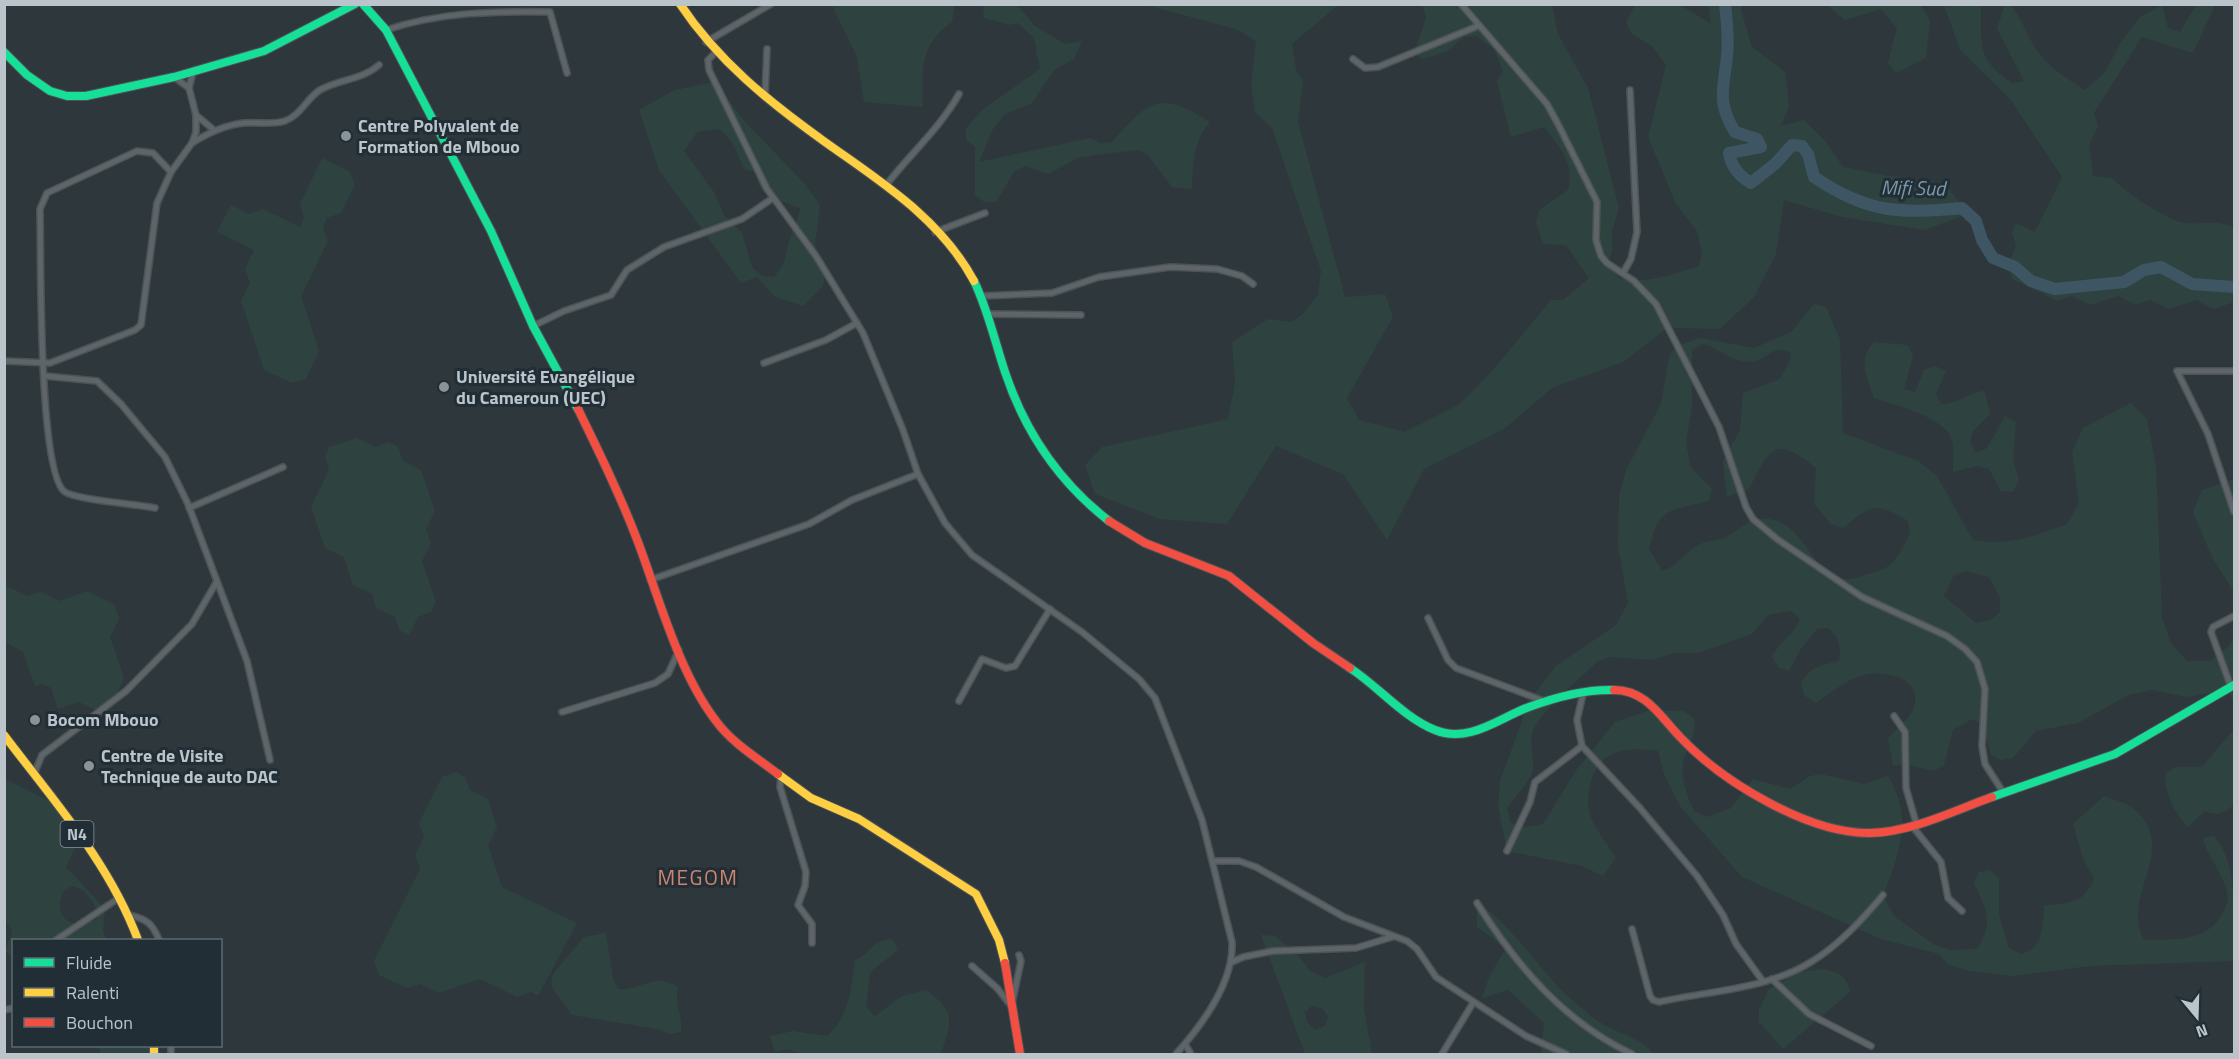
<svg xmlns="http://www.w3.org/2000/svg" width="2239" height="1059" font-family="'Titillium Web',sans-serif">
	<rect width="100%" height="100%" fill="#2e373b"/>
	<!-- green -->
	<g fill="#2e4340" fill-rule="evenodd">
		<path d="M 983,4 L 1017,5 L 1035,26 L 1065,44 L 1082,41 L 1074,59 L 1054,70 L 1032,103 L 1004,115 L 993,129 L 979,162 L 1090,138 L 1100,143 L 1112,142 C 1149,101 1158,89 1210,122 C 1193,141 1193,165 1192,189 L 1172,187 L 1147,154 L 1137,150 L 1080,157 L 1048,174 L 1025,166 L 1014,172 L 996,202 L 984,202 L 975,195 L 975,147 L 966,140 L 966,128 L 982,110 L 1040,69 L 1034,38 L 1018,23 L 1010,25 L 984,18 Z"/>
		<path d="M 1920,4 L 1930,21 L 1926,58 L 1896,73 L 1888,63 L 1897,28 L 1881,9 L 1845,20 L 1827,5 Z"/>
		<path d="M 832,5 L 955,5 L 952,22 C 919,44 922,71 923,107 L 864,102 L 857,57 Z"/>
		<path d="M 1146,5 L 1346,5 L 1337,6 L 1292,44 L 1296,70 L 1303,81 L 1298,122 L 1345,297 L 1385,294 L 1393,317 L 1347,398 L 1359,420 L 1405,432 L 1460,404 L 1493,370 L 1551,300 L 1563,300 L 1589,278 L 1566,245 L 1543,244 L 1536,222 L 1539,210 L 1568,190 C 1575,163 1560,147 1544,127 L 1511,137 L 1497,81 L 1503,71 L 1494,49 L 1476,36 L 1464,37 L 1446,52 L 1423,59 L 1414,53 L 1426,18 L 1423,7 L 1419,5 L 1552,5 L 1558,34 L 1588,88 L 1619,208 L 1612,231 L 1612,252 L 1607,263 L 1613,267 L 1618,278 C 1644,284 1674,275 1699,266 L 1702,254 L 1697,231 L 1676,204 L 1648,137 L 1666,65 L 1652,46 L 1632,34 L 1626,23 L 1635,5 L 1680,5 L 1711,24 L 1708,5 L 1742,5 L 1741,10 L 1752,47 L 1785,72 L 1789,107 L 1781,126 L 1804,120 L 1826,142 L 1843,167 L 1894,177 L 1945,183 L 1968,214 L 1925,230 L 1842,217 L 1784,200 L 1776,254 L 1754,297 L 1720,329 L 1667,328 L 1623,362 L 1552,388 L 1504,429 L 1424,469 L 1387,540 L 1343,474 L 1276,446 L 1227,524 L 1160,519 L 1095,494 L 1085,465 L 1102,447 L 1228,419 L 1235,383 L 1232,342 L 1268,319 L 1290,322 L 1302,315 L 1318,295 L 1321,271 L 1272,128 L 1255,112 L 1251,85 L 1256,41 L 1236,29 Z"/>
		<path d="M 1944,5 L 1981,5 C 1982,45 1975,58 2012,83 L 2024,81 L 1997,28 L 2005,5 L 2010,5 C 2021,17 2025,31 2034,46 C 2045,65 2066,78 2085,90 L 2105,72 L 2121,42 L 2140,17 L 2162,5 L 2168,28 L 2180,32 L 2196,5 L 2215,5 L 2193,53 L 2142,37 L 2094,113 L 2098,126 L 2089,145 L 2093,176 L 2112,178 C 2122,190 2168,221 2184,223 C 2202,225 2217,219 2234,228 L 2234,302 L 2214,309 L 2196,300 L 2169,309 L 2150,300 L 2136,305 L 2118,296 L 2090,305 L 2072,296 L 2058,301 L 2012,279 L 2008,265 L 2016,246 L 2012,233 L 2016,223 L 2035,232 L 2062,177 L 2010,99 L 1960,50 Z"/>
		<path d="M 715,82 L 746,123 L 805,184 L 820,205 L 815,245 L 826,272 L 823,286 L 803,306 L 775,297 L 757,277 L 741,283 L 659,170 L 639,110 L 675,90 ZM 717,129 C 732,135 738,157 745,170 L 753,171 C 757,176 757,183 761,189 C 768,199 789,203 800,208 C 799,219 794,226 791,236 C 784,256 789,259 774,277 L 762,276 L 752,267 L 742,233 L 724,215 L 714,192 L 684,151 L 697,132 Z"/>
		<path d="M 322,158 L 350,172 L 355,185 L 341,213 L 327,218 L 323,227 L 328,241 L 301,296 L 319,351 L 306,379 L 292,383 L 264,370 L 241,301 L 250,283 L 245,269 L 254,250 L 217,232 L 231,205 L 249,214 L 263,209 L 300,227 L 304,218 L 300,204 Z"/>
		<path d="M 1814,304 L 1826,307 L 1840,339 L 1843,433 L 1918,461 L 1937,476 L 1973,540 C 2011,546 2031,537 2067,524 L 2079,503 L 2072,452 L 2083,428 L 2131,403 L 2147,419 L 2156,466 L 2162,618 L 2171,643 L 2187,661 L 2210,661 L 2230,645 L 2234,635 L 2234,804 C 2225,814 2218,816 2205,811 L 2188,827 C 2175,814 2163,791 2166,773 L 2176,767 L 2202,767 L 2234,729 L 2234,706 L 2230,694 L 2222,691 L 2187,697 L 2152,690 L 2129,695 L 2078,723 L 2036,731 L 2013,758 L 2001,760 L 1991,755 L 1983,725 L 1972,719 L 1953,730 L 1944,765 L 1934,771 L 1905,764 L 1893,766 L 1888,738 C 1895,730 1908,720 1913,710 C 1924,680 1891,671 1869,674 C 1849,677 1832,692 1816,703 L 1805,696 L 1801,685 C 1807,667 1822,665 1839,661 C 1841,646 1840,638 1828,628 L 1817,629 L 1800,650 L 1789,671 L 1778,667 L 1772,656 C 1780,641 1794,635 1800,619 L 1791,611 L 1768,615 L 1752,634 L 1698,653 L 1675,653 L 1652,660 L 1610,657 L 1598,661 C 1579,680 1549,703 1536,725 C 1526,740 1535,754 1533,770 C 1532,779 1513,799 1507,808 L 1510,821 L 1518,828 L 1543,824 L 1577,769 L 1615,722 L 1650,710 L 1683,711 L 1694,718 C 1698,736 1686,746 1683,764 C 1680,780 1688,797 1694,811 L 1707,817 L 1731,808 L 1753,779 L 1790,789 L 1810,776 L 1821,774 L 1864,784 L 1888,776 C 1914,818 1899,854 1883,896 L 1895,917 L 1935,945 L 1950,950 L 1977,949 C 1995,921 1986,910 1974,883 L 1979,872 L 1990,870 L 1999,878 L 1999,915 L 2009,948 L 2021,954 C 2044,947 2042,928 2044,906 C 2069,902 2083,905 2094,879 L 2083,858 L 2073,824 L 2104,796 C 2113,800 2127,802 2134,809 C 2181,849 2119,896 2144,940 C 2174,939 2206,943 2222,914 C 2226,907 2229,901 2227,892 C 2223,873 2207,857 2203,838 L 2214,836 C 2239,862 2234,923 2234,961 L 2090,966 L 2012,976 L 1969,971 L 1948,964 L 1939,954 L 1881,939 L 1742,877 L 1679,805 L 1664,774 L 1658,751 C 1644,749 1631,748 1617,752 C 1593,759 1584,793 1590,815 C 1595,829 1608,845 1616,858 L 1603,876 L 1582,866 L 1507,851 L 1498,806 L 1500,781 L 1524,715 L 1524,708 L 1556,666 L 1616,625 L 1628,603 L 1618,546 L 1619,496 L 1626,470 L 1661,404 L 1669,357 L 1676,346 L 1700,338 L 1754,348 L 1791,332 ZM 1703,344 C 1722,349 1734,365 1755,361 C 1772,357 1768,346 1790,352 L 1791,358 L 1780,379 L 1743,393 L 1740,430 L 1723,461 L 1727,497 L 1749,489 C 1770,448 1774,434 1816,468 L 1814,504 L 1831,524 L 1843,528 C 1872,504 1876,502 1908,521 L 1910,533 C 1905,542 1899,557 1891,564 C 1885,570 1870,573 1862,576 C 1814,595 1811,524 1769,519 C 1751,516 1740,530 1724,538 C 1716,541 1706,540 1698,545 C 1684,553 1678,566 1662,571 L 1649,549 C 1659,506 1670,511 1709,501 L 1712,489 L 1690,466 L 1686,442 L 1692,406 L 1692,350 ZM 1965,571 L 1989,577 L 2000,598 L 2000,612 L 1991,620 L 1976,623 L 1944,596 L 1954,575 Z"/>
		<path d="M 1874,342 L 1908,345 L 1913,356 L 1904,389 L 1915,392 L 1924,370 L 1935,366 L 1946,371 L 1936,394 L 1941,404 C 1959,405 1968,391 1985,391 L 1990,414 L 1973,431 L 1970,443 L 1976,453 L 1987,448 L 2005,416 L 2016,422 L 2013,459 L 2019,480 L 2013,492 L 2001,491 L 1989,469 L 1977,466 L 1953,472 C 1953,462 1955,444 1950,435 C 1939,416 1895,405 1874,398 C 1867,377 1857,360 1874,342 Z"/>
		<path d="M 357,438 L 375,447 L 389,442 L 398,447 L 403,461 L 421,470 L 435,511 L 426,529 L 431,543 L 422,561 L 436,602 L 431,612 L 418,617 L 409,635 L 399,630 L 395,617 L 376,608 L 372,594 L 353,585 L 344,557 L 325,548 L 311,507 L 329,470 L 325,456 L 329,447 Z"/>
		<path d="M 2234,479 L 2234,592 L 2212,557 L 2193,512 L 2202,490 Z"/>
		<path d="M 9,587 L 27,596 L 41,592 L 60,601 L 87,591 L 115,605 L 119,619 L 110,637 L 124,678 L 111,706 L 97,711 L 79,702 L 58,709 L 51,688 L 42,684 L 35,686 L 23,652 L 5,642 L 4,589 Z"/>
		<path d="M 456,772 L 465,777 L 470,790 L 488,799 L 497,827 L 488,845 L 502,887 L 577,923 L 538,996 L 531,992 L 517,997 L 480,979 L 439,993 L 421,984 L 407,988 L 379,975 L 374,961 L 420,869 L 415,855 L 424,837 L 419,823 L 442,777 Z"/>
		<path d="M 5,779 L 61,807 L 75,848 L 66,867 L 105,909 L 103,931 L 107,940 L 14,940 L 13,958 L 5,951 L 12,931 L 4,917 ZM 72,886 C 86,888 93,902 99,914 L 97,919 C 72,931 52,919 63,891 Z"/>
		<path d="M 1477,903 C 1515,926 1541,975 1577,1004 C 1585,1011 1594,1019 1603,1024 C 1618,1033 1644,1039 1653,1054 L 1541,1054 L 1544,1023 L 1508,990 L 1482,998 L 1489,977 L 1506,948 L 1477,927 Z"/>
		<path d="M 606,933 L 613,979 L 619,989 C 643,990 654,972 678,987 C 674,1003 683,1016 681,1032 L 669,1034 L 657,1029 L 572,1015 L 551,986 L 553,974 L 584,937 Z"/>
		<path d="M 1261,935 L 1275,936 L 1299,956 L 1310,971 L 1325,978 L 1365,962 L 1364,1009 L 1372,1054 L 1305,1054 ZM 1312,1006 L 1323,1009 L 1328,1017 L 1325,1026 L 1315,1030 L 1307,1022 L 1305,1012 Z"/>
		<path d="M 893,939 L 898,950 L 870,972 L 866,1007 L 875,1016 L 902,996 L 926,990 C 956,1012 952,1021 941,1054 L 805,1054 L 787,1049 L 775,1052 L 770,1036 L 793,1031 L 827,1036 C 850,1016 851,988 855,960 C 873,953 870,940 893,939 Z"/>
		<path d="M 1824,969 C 1839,973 1847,976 1850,992 L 1783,1049 L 1759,1022 L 1759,1010 L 1769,989 L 1800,972 Z"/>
		<path d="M 99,1046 L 151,1046 L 159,1050 L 161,1054 L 100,1054 Z"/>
	</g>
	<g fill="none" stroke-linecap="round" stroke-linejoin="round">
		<!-- river -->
		<path stroke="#3e5664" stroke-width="12" d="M 1725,4 C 1727,22 1729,39 1727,56 C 1724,87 1716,102 1735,132 L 1757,139 L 1761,147 L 1729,153 C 1731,166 1739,176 1751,183 L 1776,163 L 1792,145 L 1802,146 L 1808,154 L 1814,177 C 1867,213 1899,214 1962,208 L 1976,221 L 1982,240 L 1993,258 L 2015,267 L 2031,281 L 2055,289 L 2124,282 L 2144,270 L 2161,267 L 2192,284 L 2234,287"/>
		<defs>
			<g id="street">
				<path d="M 1461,4 L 1547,104 L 1558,124 L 1597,202 L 1596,240 L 1601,256 L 1607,263 L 1634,281 L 1656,304 L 1719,427 L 1746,507 L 1753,519 L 1777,539 L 1862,597 L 1947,636 L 1965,649 L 1977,662 L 1985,689 L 1982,746 L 1985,764 L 2003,792"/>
				<path d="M 386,30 C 440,12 493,11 550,12 L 567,73"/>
				<path d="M 706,42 L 771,4"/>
				<path d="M 715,53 L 708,60 L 709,70 L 767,189 L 816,256 L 863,333 L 903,430 L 918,474 L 945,523 L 972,555 L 1082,632 L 1139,679 L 1155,698 L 1202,820 L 1232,942 C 1234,982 1202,1025 1176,1054"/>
				<path d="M 1353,59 L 1365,68 L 1378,67 L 1478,26"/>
				<path d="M 174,77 L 189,88"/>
				<path d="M 765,96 L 767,49"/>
				<path d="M 196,115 L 214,130"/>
				<path d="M 192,143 C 208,133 224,125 244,123 C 258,122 272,125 285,121 C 301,115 307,98 320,90 C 339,79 362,80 379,65"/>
				<path d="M 887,184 C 911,153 940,128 959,94"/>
				<path d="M 935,232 L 985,213"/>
				<path d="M 1623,273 L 1631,259 L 1637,232 L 1630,90"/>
				<path d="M 980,296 L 1052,293 L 1099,277 L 1170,267 L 1217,269 L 1242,276 L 1253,284"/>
				<path d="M 986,314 L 1081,315"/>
				<path d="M 533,326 L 564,311 L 611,295 L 627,270 L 664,247 L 742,219 L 773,198"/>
				<path d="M 4,361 L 50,363 L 135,330 L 141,325 L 157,203 L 171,172 L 192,143 L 196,132 L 196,115 L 189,88 L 193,72"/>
				<path d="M 764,363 L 826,340 L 857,323"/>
				<path d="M 2234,371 L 2177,371 L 2208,434 L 2234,512"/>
				<path d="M 45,376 L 97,381 L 121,404 L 165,457 L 188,504 L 247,661 L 270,760"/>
				<path d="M 155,508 C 137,504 77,500 65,492 C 38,474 41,251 40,209 L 47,193 L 137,151 L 153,153 L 171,172"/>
				<path d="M 189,508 L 283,467"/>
				<path d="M 650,580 L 809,524 L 852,500 L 918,474"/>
				<path d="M 1428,618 L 1448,660 L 1456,668 L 1544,701"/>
				<path d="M 2231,687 L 2211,632 L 2213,627 L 2234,616"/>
				<path d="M 1583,694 L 1577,720 L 1582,746 L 1640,808 L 1697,876 L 1723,915 L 1736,944 L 1762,980"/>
				<path d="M 959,701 L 982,659 L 1006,668 L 1015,666 L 1050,609"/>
				<path d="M 562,712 L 655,683 L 668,674 L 679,650"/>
				<path d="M 1894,716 L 1905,732 L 1906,788 L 1917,826"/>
				<path d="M 34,774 L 42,755 L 126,691 L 192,624 L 216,583"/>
				<path d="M 781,776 L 780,787 L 806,872 L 805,886 L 798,905 L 812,924 L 812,943"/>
				<path d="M 1913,827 L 1941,862 L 1948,898 L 1962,911"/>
				<path d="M 1507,851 L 1530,802 L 1535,782 L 1582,746"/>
				<path d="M 1214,861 L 1239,861 L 1256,867 L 1344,917 L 1407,941 L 1417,949 L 1436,977 L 1526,1036 L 1566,1054"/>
				<path d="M 1477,903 C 1516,965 1564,1022 1632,1054"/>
				<path d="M 129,915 C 147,919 153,924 159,940"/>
				<path d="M 1632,929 L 1650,996 L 1653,1000 L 1659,1002 C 1708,991 1768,989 1811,962 C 1839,945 1862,920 1883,895"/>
				<path d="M 56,940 L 119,898"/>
				<path d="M 1232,962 L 1243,957 L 1273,951 L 1356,948 L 1392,937"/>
				<path d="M 972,966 L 997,988 L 1012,1007"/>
				<path d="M 1772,979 L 1809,1014 L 1871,1046"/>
				<path d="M 1013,999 L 1021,961 L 1019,955"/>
				<path d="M 4,1010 L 14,1008"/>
				<path d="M 1185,1044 L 1191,1054"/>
				<path d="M 171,1054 L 171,1046"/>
				<path d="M 1442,1054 L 1473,1003"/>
			</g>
			<g id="fast">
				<path d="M 363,4 L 386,30 L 491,231 L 533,326 L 578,409"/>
				<path d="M 4,52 L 27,75 L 50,91 L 67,96 L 86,96 L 174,77 L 264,51 L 355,4"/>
				<path d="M 974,281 C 988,310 995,342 1005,372 C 1025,432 1059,482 1109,521"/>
				<path d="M 1350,668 C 1379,687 1403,717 1435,730 C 1469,744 1499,718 1529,707 C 1556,697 1585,689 1614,690"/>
				<path d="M 1992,797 L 2115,754 L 2234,685"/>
			</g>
			<g id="slow">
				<path d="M 680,4 C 718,61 769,102 825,142 C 881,182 940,218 974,281"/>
				<path d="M 4,735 C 53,800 109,862 138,940"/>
				<path d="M 778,774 L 811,798 L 859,819 L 976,894 L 999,940 L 1005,963"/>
				<path d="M 154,1046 L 154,1054"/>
			</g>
			<g id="jam">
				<path d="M 578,409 C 599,452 621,497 638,542 C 659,598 679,673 716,721 C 732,743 757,758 778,774"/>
				<path d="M 1109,521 L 1145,543 L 1229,576 L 1313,643 L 1350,668"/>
				<path d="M 1614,690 C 1647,690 1661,718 1682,739 C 1723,782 1809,834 1870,833 C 1912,832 1953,811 1992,797"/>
				<path d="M 1005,963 L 1020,1054"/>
			</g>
		</defs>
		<!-- street casing -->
		<use href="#street" stroke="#4c5255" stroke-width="8"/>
		<!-- fast casing -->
		<use href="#fast" stroke="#4c5255" stroke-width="10"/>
		<!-- slow casing -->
		<use href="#slow" stroke="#4c5255" stroke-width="10"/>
		<!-- jam casing -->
		<use href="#jam" stroke="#4c5255" stroke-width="10"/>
		<!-- street -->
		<use href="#street" stroke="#5e6568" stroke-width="5"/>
		<!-- fast -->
		<use href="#fast" stroke="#16e098" stroke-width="8"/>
		<!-- slow -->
		<use href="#slow" stroke="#ffcf43" stroke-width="8"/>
		<!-- jam -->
		<use href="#jam" stroke="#f24e42" stroke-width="8"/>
	</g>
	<!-- markers -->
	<g fill="#899398" stroke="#212e35" stroke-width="2">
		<circle cx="346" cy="136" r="6"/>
		<circle cx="444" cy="387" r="6"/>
		<circle cx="35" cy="720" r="6"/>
		<circle cx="89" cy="766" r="6"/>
	</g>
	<g text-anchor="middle" stroke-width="6" stroke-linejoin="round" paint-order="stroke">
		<!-- shield labels -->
		<rect fill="#212e35" stroke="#8c979d" stroke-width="1.5" x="60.5" y="821" width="33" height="26" rx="4.5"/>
		<g font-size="16" font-weight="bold" fill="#bac4ca">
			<text x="77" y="840">N4</text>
		</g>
		<!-- poi labels -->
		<g font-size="18" font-weight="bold" fill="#bac4ca" stroke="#212e35" text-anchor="start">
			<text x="358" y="132">Centre Polyvalent de<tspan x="358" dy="21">Formation de Mbouo</tspan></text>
			<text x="456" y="383">Université Evangélique<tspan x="456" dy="21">du Cameroun (UEC)</tspan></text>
			<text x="47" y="726">Bocom Mbouo</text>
			<text x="101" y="762">Centre de Visite<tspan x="101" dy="21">Technique de auto DAC</tspan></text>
		</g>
		<!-- water labels -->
		<g font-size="20" font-style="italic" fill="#7d9aaa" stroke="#212e35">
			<text transform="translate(1913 188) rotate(1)" y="7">Mifi Sud</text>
		</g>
		<!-- quarter labels -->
		<g font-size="21" letter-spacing="1.5" fill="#ce8471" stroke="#212e35">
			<text x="698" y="885">MEGOM</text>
		</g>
	</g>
	<!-- border -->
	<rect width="2239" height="1059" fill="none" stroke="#bac4ca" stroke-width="12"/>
	<!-- legend -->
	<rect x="12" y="939" width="210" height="108" fill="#212e35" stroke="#5e6a71" stroke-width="1.5"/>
	<rect x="24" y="958" width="30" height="9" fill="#16e098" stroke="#5e6a71" stroke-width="1.5"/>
	<text x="66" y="969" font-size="18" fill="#bac4ca">Fluide</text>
	<rect x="24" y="988" width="30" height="9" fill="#ffcf43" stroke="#5e6a71" stroke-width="1.5"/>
	<text x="66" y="999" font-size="18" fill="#bac4ca">Ralenti</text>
	<rect x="24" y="1018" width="30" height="9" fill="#f24e42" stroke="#5e6a71" stroke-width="1.5"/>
	<text x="66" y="1029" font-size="18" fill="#bac4ca">Bouchon</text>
	<!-- north arrow -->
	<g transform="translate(2197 1017) rotate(161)" stroke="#212e35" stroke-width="4.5" paint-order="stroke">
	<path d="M0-4.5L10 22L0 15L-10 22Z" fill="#bac4ca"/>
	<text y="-9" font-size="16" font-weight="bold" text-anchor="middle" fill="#bac4ca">N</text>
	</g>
</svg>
